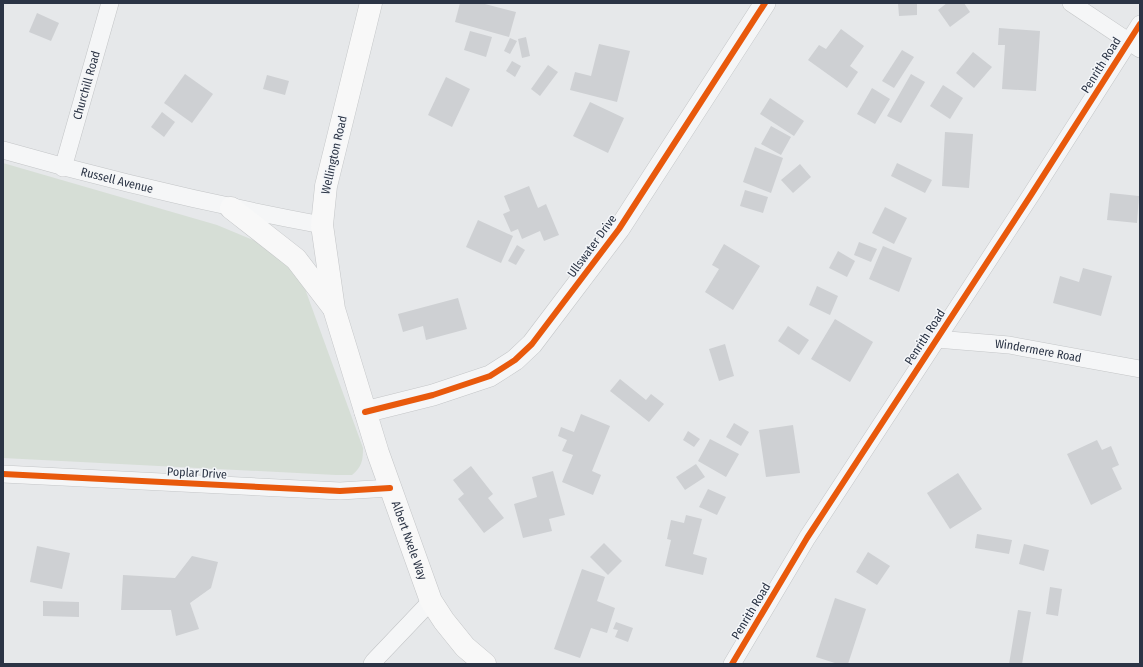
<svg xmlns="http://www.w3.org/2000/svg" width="1143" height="667" font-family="'Fira Sans Condensed',sans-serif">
	<rect width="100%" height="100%" fill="#e6e8ea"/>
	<!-- green -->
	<path fill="#d6ded6" d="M 3,163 L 217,225 L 260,243 L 295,273 L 304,286 L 363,448 C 363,460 362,467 352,475 L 336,475 L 3,458 Z"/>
	<!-- building -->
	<g fill="#ced0d3">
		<path d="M 460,3 L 481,3 L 516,12 L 509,37 L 455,22 Z"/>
		<path d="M 898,3 L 917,3 L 917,15 L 899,16 Z"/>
		<path d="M 947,3 L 964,3 L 970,12 L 950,27 L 938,10 Z"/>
		<path d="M 37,13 L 59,23 L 51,41 L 29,32 Z"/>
		<path d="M 999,28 L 1040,31 L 1036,91 L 1002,89 L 1005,45 L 998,45 Z"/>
		<path d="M 841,29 L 864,46 L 850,66 L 858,72 L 847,88 L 808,60 L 819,45 L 826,49 Z"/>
		<path d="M 470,31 L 492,37 L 486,57 L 464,50 Z"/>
		<path d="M 526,37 L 530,56 L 522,58 L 518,39 Z"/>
		<path d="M 510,38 L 517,41 L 510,54 L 504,51 Z"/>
		<path d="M 599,44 L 630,51 L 617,102 L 570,90 L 575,72 L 591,76 Z"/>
		<path d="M 902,50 L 914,57 L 894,88 L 882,81 Z"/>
		<path d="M 973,52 L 992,67 L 974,88 L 956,73 Z"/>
		<path d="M 512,61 L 521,66 L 515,77 L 506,71 Z"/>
		<path d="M 548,65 L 558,72 L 540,96 L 531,89 Z"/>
		<path d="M 185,74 L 213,94 L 192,123 L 164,103 Z"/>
		<path d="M 911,74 L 925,82 L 901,123 L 887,116 Z"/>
		<path d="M 267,75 L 289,81 L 285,95 L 263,89 Z"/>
		<path d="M 446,77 L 470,89 L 452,127 L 428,115 Z"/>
		<path d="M 943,85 L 963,98 L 950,119 L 930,106 Z"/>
		<path d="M 872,88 L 890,99 L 875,124 L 857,114 Z"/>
		<path d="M 770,98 L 804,121 L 794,136 L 760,114 Z"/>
		<path d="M 590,102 L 624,118 L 608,153 L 573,136 Z"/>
		<path d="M 162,112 L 175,122 L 164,137 L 151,127 Z"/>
		<path d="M 771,126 L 791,137 L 781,155 L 761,144 Z"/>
		<path d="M 945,132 L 973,134 L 969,188 L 942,186 Z"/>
		<path d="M 755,147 L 783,158 L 771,193 L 743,182 Z"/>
		<path d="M 897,163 L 932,180 L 925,193 L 891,176 Z"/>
		<path d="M 800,164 L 811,177 L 793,193 L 781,180 Z"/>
		<path d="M 529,186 L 538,208 L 546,204 L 559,235 L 544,241 L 540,231 L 522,239 L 518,229 L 511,232 L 503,214 L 510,211 L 504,196 Z"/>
		<path d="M 745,190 L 768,197 L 763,213 L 740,206 Z"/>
		<path d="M 1110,193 L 1139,196 L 1137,223 L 1107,220 Z"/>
		<path d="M 885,207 L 907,218 L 894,244 L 872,233 Z"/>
		<path d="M 478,220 L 513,236 L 501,263 L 466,247 Z"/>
		<path d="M 859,242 L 877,249 L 871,262 L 854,255 Z"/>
		<path d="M 724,244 L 760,266 L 733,310 L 705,292 L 719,269 L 712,265 Z"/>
		<path d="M 517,245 L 525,250 L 516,265 L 508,261 Z"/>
		<path d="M 883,246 L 912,258 L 899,292 L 869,279 Z"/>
		<path d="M 838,251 L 855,261 L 847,277 L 829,268 Z"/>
		<path d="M 1083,268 L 1112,276 L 1101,316 L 1053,303 L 1060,276 L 1079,282 Z"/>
		<path d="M 817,286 L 838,296 L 830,315 L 809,305 Z"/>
		<path d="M 458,298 L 467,329 L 426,340 L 423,326 L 403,332 L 398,314 Z"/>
		<path d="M 835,319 L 873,342 L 850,382 L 811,359 Z"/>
		<path d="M 788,326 L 809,340 L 799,355 L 778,341 Z"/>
		<path d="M 725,344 L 734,376 L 719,381 L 709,349 Z"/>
		<path d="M 620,379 L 646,400 L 651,394 L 664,404 L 649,422 L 610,391 Z"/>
		<path d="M 581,414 L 610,426 L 592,471 L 601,475 L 593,495 L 562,482 L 573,455 L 562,451 L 567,440 L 558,436 L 561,427 L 574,432 Z"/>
		<path d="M 734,423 L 749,432 L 741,446 L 726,437 Z"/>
		<path d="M 793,425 L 800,473 L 766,477 L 759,430 Z"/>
		<path d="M 688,431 L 700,439 L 694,447 L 683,440 Z"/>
		<path d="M 710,439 L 739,454 L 726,477 L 698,461 Z"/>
		<path d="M 1097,440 L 1102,450 L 1111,446 L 1119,465 L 1112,468 L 1122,489 L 1091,505 L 1067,454 Z"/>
		<path d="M 696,464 L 705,477 L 685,490 L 676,477 Z"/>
		<path d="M 471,466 L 493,494 L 488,498 L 504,518 L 484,533 L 458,499 L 464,494 L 453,480 Z"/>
		<path d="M 553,471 L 565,515 L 549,519 L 552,531 L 523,538 L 514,504 L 537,497 L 532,477 Z"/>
		<path d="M 958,473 L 982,509 L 950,529 L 927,493 Z"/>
		<path d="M 708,489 L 726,497 L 717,515 L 699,507 Z"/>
		<path d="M 686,515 L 702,519 L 693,554 L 707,558 L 703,575 L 665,566 L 671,540 L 667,539 L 671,520 L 684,523 Z"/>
		<path d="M 977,534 L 1012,540 L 1009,554 L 975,548 Z"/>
		<path d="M 604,543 L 622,561 L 608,575 L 590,557 Z"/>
		<path d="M 1024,544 L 1049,550 L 1044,571 L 1019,564 Z"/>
		<path d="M 37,546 L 70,553 L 62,589 L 30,582 Z"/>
		<path d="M 868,552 L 890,566 L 877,585 L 856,572 Z"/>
		<path d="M 192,556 L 218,562 L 211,588 L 190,603 L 199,629 L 176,636 L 171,610 L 121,610 L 123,575 L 175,578 Z"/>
		<path d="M 582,569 L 605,577 L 597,601 L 615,608 L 607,633 L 591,628 L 580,658 L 554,649 Z"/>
		<path d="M 1050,587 L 1062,589 L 1058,616 L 1046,614 Z"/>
		<path d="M 835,598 L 866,609 L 848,664 L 838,664 L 816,657 Z"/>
		<path d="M 43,601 L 79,602 L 79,617 L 43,616 Z"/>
		<path d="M 1018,610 L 1031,612 L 1022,664 L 1009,664 Z"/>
		<path d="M 616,622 L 633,628 L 628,642 L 615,637 L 618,630 L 613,629 Z"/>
	</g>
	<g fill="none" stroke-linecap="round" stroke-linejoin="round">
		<defs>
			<g id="minor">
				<path d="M 1071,3 L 1140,49"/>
				<path id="s1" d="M 3,150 C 108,180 215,205 322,225"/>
				<path id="s2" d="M 63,168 L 110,3"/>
				<path id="s3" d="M 936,339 L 1009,345 L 1140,369"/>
				<path d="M 3,474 L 340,491 L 390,488"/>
				<path d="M 372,664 L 374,661 L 431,601"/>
				<path d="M 732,664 L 807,538 L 1031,195 L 1140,24"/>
			</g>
			<path id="tertiary" d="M 365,412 L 433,395 L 490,376 L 515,360 L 532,344 L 619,229 L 765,3"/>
			<g id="secondary">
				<path id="s4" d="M 371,3 L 326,186 L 322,225 L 334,309 L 378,453 L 431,601 L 444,621 L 465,647 L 485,664"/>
				<path d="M 231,208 L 296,259 L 332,306"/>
			</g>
		</defs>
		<!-- minor casing -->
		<use href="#minor" stroke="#c4c6c8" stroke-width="18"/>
		<!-- tertiary casing -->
		<use href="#tertiary" stroke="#c4c6c8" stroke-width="22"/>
		<!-- secondary casing -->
		<use href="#secondary" stroke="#c4c6c8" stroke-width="23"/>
		<!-- minor -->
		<use href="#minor" stroke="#f5f6f7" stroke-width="17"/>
		<!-- tertiary -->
		<use href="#tertiary" stroke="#f5f6f7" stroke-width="21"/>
		<!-- secondary -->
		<use href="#secondary" stroke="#f8f8f8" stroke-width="22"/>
		<defs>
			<g id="cycleway">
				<path d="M 365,412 L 433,395 L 490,376 L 515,360 L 532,344 L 619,229 L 765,3"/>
				<path d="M 3,474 L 340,491 L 390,488"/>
				<path d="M 732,664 L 807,538 L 1031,195 L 1140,24"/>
			</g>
		</defs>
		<!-- cycleway casing -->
		<use href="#cycleway" stroke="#f4f6f9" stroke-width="8"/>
		<!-- cycleway -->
		<use href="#cycleway" stroke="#e8590c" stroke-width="6"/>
	</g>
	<g text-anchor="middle" stroke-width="3" stroke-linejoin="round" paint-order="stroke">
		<!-- street labels -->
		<g font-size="12" fill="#2b3445" stroke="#f4f6f9">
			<text transform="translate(1101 65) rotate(-58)" y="4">Penrith Road</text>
			<text dy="4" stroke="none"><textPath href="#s2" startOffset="86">Churchill Road</textPath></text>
			<text transform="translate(334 155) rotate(-77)" y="4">Wellington Road</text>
			<text dy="4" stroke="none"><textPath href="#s1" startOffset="118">Russell Avenue</textPath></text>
			<text transform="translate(592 246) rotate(-54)" y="4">Ullswater Drive</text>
			<text transform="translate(925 337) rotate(-57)" y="4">Penrith Road</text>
			<text dy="4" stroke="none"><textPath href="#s3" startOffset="103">Windermere Road</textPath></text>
			<text transform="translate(197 473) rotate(3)" y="4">Poplar Drive</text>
			<text dy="4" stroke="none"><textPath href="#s4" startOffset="556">Albert Nxele Way</textPath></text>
			<text transform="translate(751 611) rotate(-59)" y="4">Penrith Road</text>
		</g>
	</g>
	<!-- border -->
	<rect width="1143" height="667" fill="none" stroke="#2b3445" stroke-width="8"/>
</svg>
